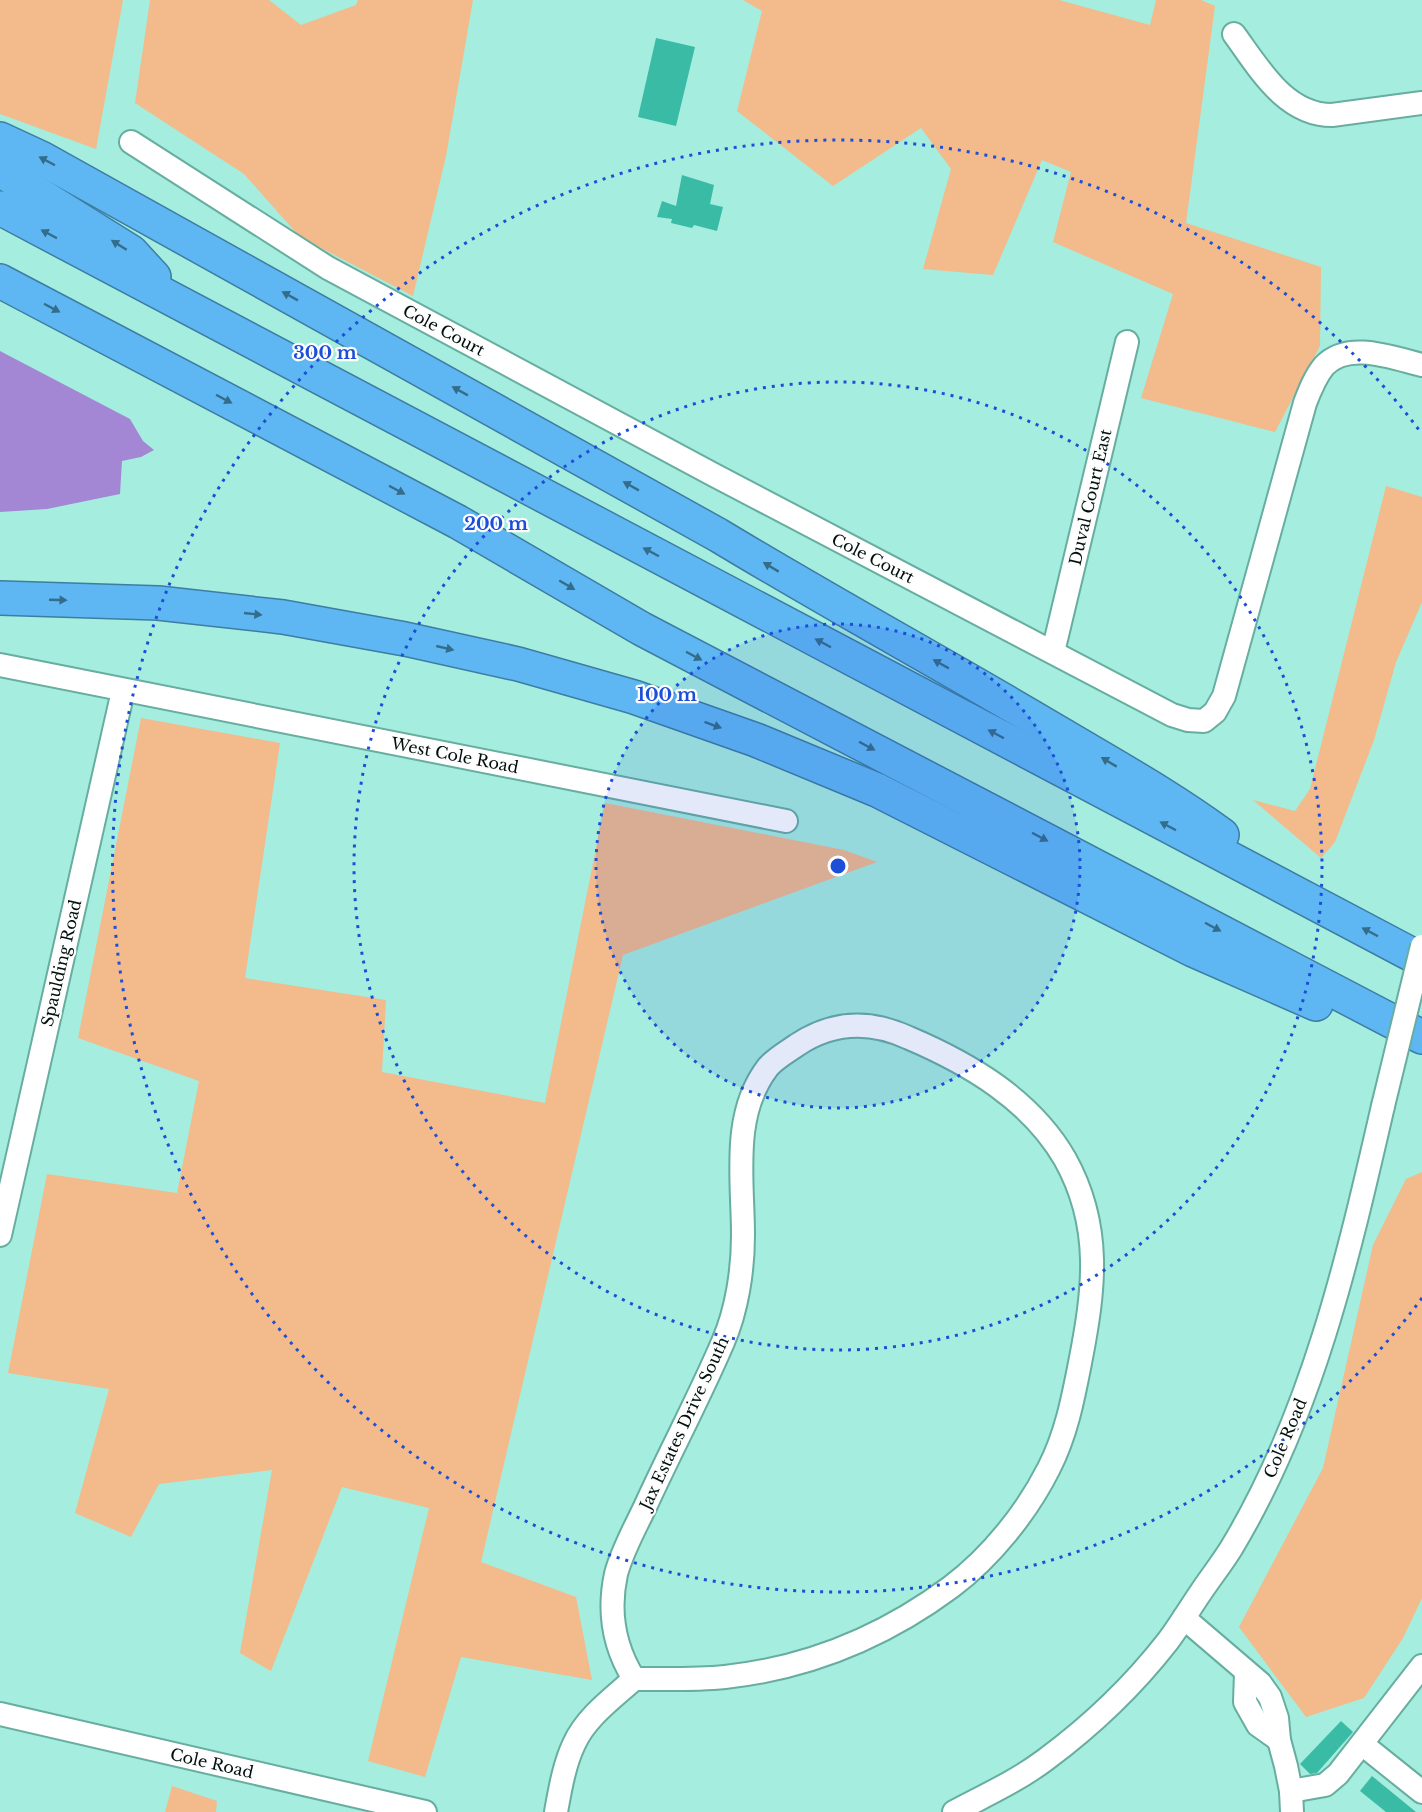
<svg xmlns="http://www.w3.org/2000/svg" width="1422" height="1812" font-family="'Libre Baskerville',serif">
	<rect width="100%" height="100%" fill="#a5edde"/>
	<!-- green -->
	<g fill="#f3ba8b">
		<path d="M 0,0 L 123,0 L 96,149 L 0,114 Z"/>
		<path d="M 150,0 L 269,0 L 301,25 L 356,5 L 358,0 L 473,0 L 446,156 L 413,296 L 300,237 L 244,174 L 135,103 Z"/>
		<path d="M 743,0 L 1059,0 L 1150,25 L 1156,0 L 1201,0 L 1215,6 L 1186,223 L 1321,267 L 1320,346 L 1275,432 L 1141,398 L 1173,294 L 1053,242 L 1071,172 L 1042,160 L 993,275 L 923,269 L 951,169 L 921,128 L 833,186 L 737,111 L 762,11 Z"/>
		<path d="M 1386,486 L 1422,497 L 1422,602 L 1396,662 L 1374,740 L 1335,842 L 1321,858 L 1253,800 L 1295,811 L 1310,789 Z"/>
		<path d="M 141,718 L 280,743 L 245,978 L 386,1000 L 382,1072 L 545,1103 L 605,803 L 844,850 L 877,862 L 623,955 L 481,1562 L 576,1597 L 592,1680 L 461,1657 L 425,1777 L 368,1761 L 429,1508 L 342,1487 L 271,1671 L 240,1653 L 272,1470 L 159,1484 L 131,1537 L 75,1513 L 109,1389 L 8,1373 L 47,1174 L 177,1193 L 199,1081 L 78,1038 Z"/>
		<path d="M 1422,1172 L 1422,1598 L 1403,1638 L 1364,1698 L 1306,1717 L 1239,1627 L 1323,1468 L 1373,1245 L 1406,1179 Z"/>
		<path d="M 172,1786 L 217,1801 L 216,1812 L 165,1812 Z"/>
	</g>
	<!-- water -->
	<path fill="#a387d4" d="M 0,351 L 130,419 L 143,441 L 154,450 L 141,457 L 122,461 L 120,494 L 47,509 L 0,512 Z"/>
	<!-- building -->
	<g fill="#3abba6">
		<path d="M 656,38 L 695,47 L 676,126 L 638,117 Z"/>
		<path d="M 682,175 L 714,185 L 710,204 L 723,207 L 717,231 L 694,225 L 692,228 L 671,223 L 672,219 L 657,217 L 662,201 L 676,206 Z"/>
		<path d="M 1341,1721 L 1353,1732 L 1317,1773 L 1310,1774 L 1300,1764 Z"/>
		<path d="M 1372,1776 L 1416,1812 L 1386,1812 L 1360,1791 Z"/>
	</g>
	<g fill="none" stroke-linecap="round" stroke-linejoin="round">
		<defs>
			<g id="minor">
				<path d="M 1234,34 C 1259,68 1285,115 1332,115 L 1422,103"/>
				<path d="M 131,142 L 328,268 L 714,475 L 1172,715 L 1188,720 L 1204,721 L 1215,712 L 1224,696 L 1305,403 C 1310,390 1315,377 1324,366 C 1348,340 1393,358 1422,365"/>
				<path d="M 1053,652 L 1127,342"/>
				<path d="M 0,665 L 786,821"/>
				<path d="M 0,1235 L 123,691"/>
				<path d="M 1184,1618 L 1260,1683 L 1270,1697 L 1277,1718 L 1279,1740 L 1286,1766 L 1291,1791 L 1292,1812"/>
				<path d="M 1246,1673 L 1245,1702 L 1258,1725 L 1279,1740"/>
				<path d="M 0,1714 L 425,1812"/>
				<path d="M 1362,1744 L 1422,1792"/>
				<path d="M 1291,1791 L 1325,1785 L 1338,1774 L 1422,1666"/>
				<path d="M 556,1812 C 560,1790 564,1765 574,1744 C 586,1717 613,1698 634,1679 C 664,1679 695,1680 725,1677 C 808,1668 885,1636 951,1587 C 991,1557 1027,1512 1049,1468 C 1066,1435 1073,1399 1080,1363 C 1094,1291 1103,1227 1065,1159 C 1031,1100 970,1064 909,1038 C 870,1020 833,1021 797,1045 C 787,1052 776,1058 768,1067 C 731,1115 743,1179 743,1235 C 743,1270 737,1310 723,1342 C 699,1398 670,1452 645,1507 C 635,1528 622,1551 616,1574 C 608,1611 614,1647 634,1679"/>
				<path d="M 954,1812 C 984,1796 1017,1781 1045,1760 C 1091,1726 1133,1686 1168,1641 C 1180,1625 1190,1608 1201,1592 C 1211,1577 1223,1562 1232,1547 C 1313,1412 1348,1258 1383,1106"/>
			</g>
			<g id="highway">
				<path d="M 0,139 L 41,158 L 718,535 C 832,604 950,668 1064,736 C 1118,768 1172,798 1222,835"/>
				<path d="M 0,170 L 131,252 L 154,277"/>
				<path d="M 0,208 L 1422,960"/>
				<path d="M 0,281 L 458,522 L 642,629 L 1422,1037"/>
				<path d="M 0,598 L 158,603 L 283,617 L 405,639 L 518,664 L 634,697 L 756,740 L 877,790 L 1193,950 L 1316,1004"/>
			</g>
		</defs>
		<!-- minor casing -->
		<use href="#minor" stroke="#67ada0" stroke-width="26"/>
		<!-- highway casing -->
		<use href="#highway" stroke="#3d7da2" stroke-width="36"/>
		<!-- minor -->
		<use href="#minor" stroke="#fff" stroke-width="22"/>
		<!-- highway -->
		<use href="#highway" stroke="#5eb7f2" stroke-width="33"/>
		<defs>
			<path id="minor-bridge" d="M 1383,1106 L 1422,946"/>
		</defs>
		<!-- minor-bridge casing -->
		<use href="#minor-bridge" stroke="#67ada0" stroke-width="26" stroke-linecap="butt"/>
		<!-- minor-bridge -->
		<use href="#minor-bridge" stroke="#fff" stroke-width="22"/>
	</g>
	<!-- one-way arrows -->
	<defs><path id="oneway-solid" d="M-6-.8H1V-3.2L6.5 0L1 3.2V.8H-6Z" transform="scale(1.5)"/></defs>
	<g fill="#346c8b">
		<use href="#oneway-solid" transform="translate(47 161) rotate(-152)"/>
		<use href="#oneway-solid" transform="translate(49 234) rotate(-152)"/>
		<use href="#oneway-solid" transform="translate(119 245) rotate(-148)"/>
		<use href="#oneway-solid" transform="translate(290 296) rotate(-151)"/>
		<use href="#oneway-solid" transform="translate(52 308) rotate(28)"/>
		<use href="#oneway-solid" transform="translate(460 391) rotate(-151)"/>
		<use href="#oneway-solid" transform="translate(224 399) rotate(28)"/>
		<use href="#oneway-solid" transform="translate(631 486) rotate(-151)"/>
		<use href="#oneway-solid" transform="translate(397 490) rotate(28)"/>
		<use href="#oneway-solid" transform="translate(651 552) rotate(-152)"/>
		<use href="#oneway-solid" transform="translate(771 567) rotate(-149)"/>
		<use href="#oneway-solid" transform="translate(567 585) rotate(30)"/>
		<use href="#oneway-solid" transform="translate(58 600) rotate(2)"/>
		<use href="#oneway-solid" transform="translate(253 614) rotate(6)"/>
		<use href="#oneway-solid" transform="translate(823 643) rotate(-152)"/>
		<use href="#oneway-solid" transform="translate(445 648) rotate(13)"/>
		<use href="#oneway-solid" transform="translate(694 656) rotate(28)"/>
		<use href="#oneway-solid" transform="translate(941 664) rotate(-151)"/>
		<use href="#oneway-solid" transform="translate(713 725) rotate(20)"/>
		<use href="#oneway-solid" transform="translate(996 734) rotate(-152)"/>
		<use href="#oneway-solid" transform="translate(867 746) rotate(28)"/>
		<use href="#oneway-solid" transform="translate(1109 762) rotate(-149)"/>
		<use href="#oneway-solid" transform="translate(1168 826) rotate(-152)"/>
		<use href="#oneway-solid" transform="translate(1040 837) rotate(28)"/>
		<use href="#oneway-solid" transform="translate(1213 927) rotate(28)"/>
		<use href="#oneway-solid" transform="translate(1370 932) rotate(-152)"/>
	</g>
	<!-- distance rings -->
	<circle cx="838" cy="866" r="242" fill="#1d4ed8" fill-opacity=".12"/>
	<g fill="none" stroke="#1d4ed8" stroke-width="3" stroke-dasharray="3 6">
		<circle cx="838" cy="866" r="242"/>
		<circle cx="838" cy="866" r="484"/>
		<path d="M1422 1298A726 726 0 1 1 1422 434"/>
	</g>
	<g text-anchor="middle" stroke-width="4.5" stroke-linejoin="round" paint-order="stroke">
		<!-- street labels -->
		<g font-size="16" fill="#00100d" stroke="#fdfdfd">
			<text transform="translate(444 330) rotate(28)" y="6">Cole Court</text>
			<text transform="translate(1090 497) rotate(-77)" y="6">Duval Court East</text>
			<text transform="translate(873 558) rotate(27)" y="6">Cole Court</text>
			<text transform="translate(455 755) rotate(11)" y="6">West Cole Road</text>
			<text transform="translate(61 963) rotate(-77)" y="6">Spaulding Road</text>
			<text transform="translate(684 1423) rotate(-65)" y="6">Jax Estates Drive South</text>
			<text transform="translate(1285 1438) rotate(-67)" y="6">Cole Road</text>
			<text transform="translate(212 1763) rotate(13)" y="6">Cole Road</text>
		</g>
	</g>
	<circle cx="838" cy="866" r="9" fill="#1d4ed8" stroke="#fdfdfd" stroke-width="3"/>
	<g font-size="18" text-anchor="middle" font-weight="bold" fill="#1d4ed8" stroke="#fdfdfd" stroke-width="4.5" stroke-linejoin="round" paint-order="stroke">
		<text x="325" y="359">300 m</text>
		<text x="496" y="530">200 m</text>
		<text x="667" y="701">100 m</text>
	</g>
</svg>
